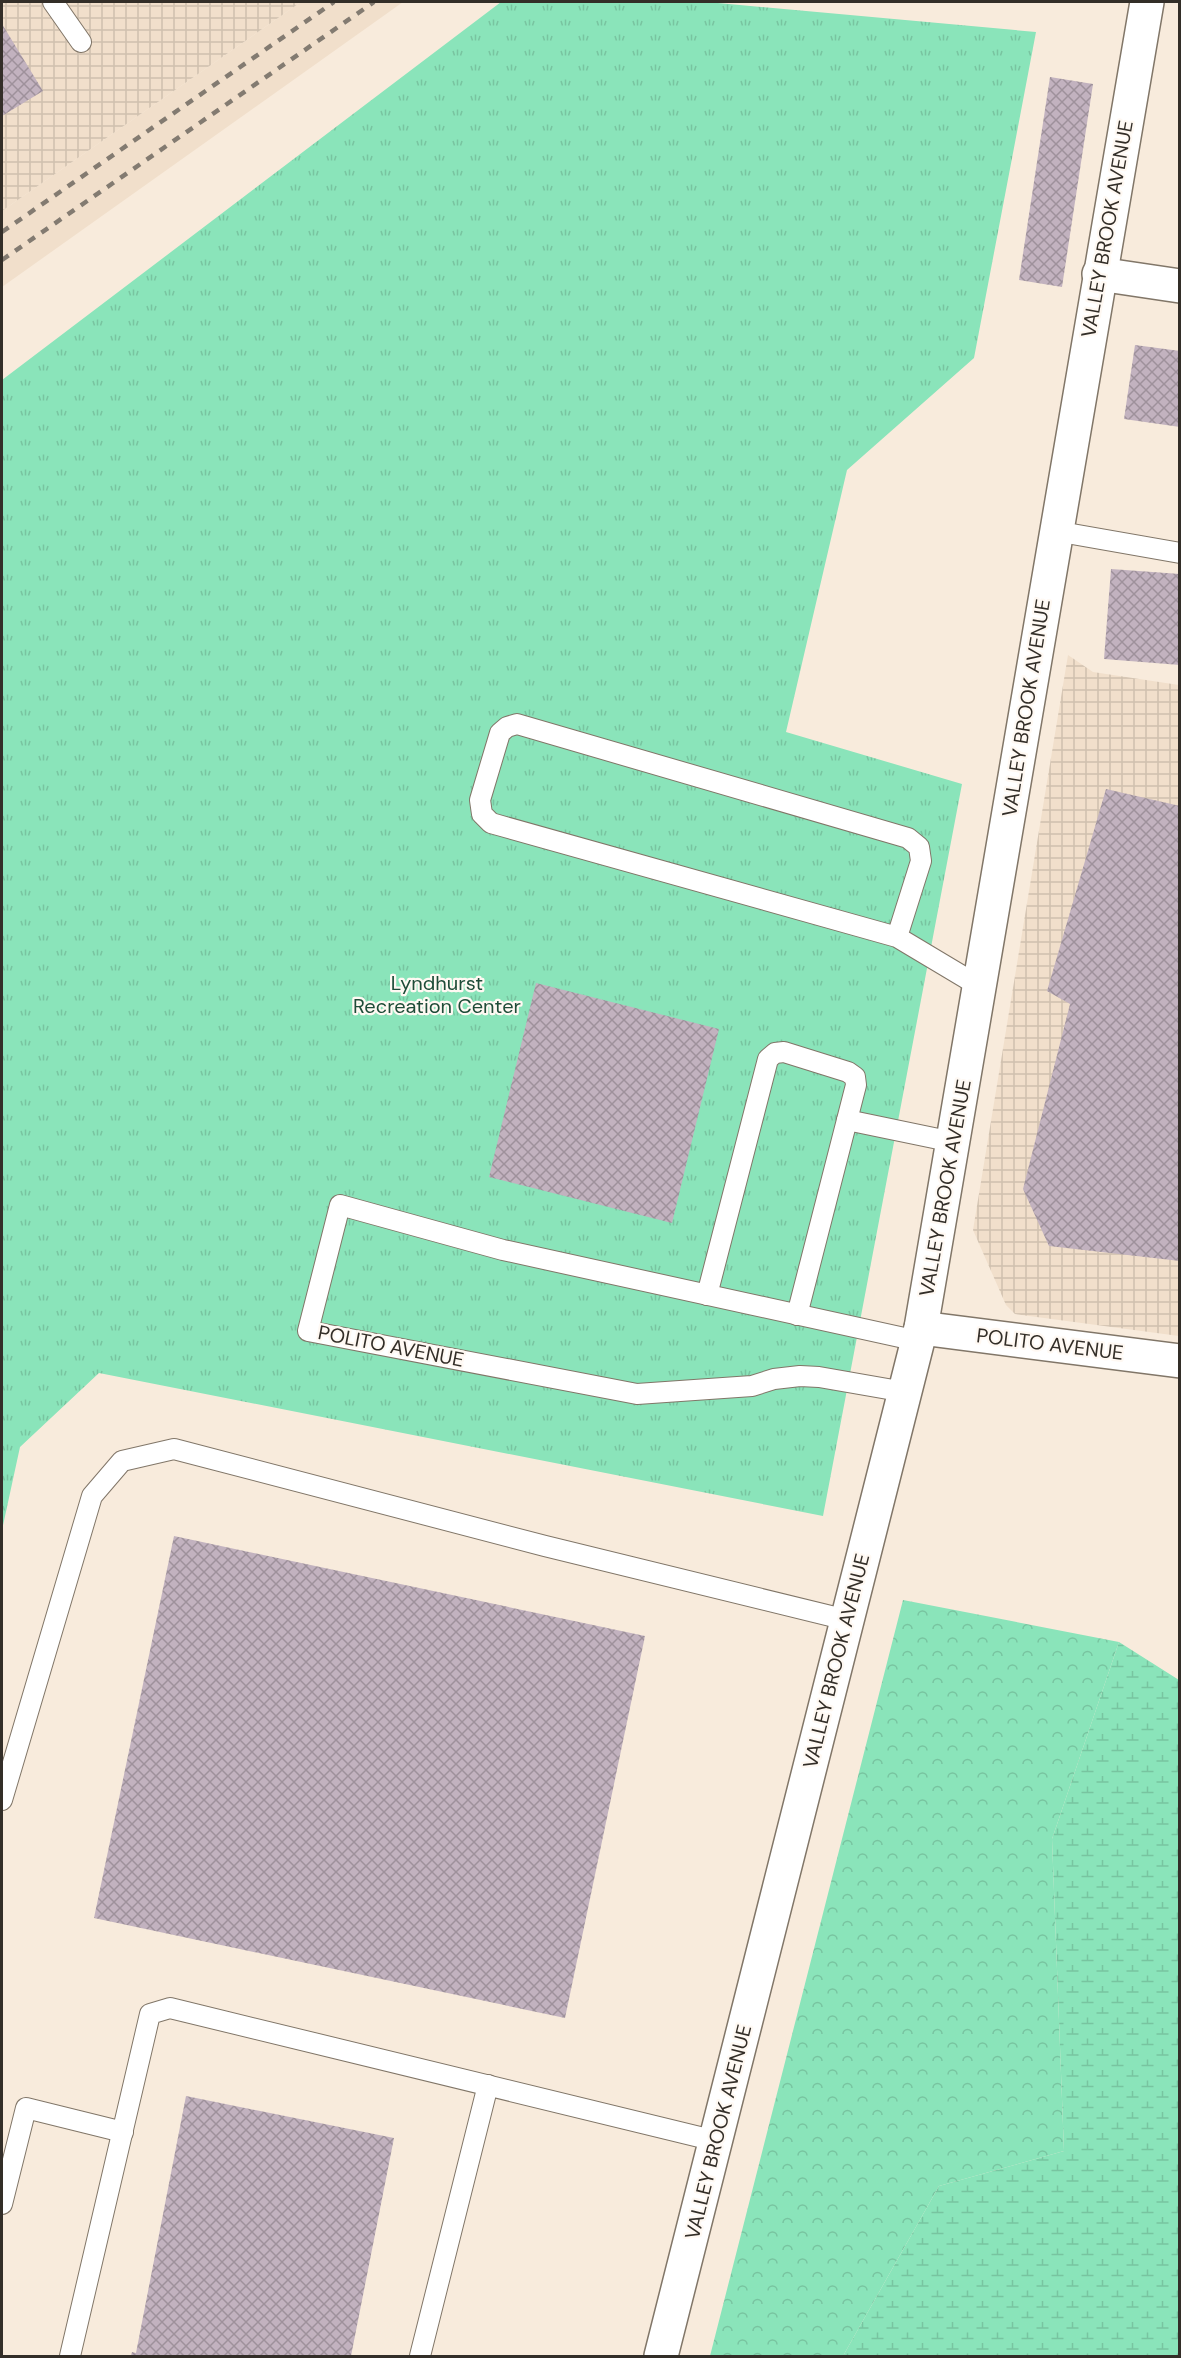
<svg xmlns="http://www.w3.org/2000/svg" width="1181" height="2358" font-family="'DM Sans',sans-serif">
	<defs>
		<pattern id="industrial-grid" width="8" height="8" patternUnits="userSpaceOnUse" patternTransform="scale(1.5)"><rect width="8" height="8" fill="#f1dfcb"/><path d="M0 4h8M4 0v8" fill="none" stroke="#cfc0ae"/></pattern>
		<pattern id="forest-crowns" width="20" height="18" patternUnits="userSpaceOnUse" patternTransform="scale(1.5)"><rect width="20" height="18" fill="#8ae4ba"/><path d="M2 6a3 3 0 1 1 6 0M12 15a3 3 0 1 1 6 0" fill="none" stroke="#78c4a0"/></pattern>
		<pattern id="wetland-marsh" width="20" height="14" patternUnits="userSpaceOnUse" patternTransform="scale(1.5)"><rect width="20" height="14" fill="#8ae4ba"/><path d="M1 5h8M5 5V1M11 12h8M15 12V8" fill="none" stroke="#78c4a0"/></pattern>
		<pattern id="park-tufts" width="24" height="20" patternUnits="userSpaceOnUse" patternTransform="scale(1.5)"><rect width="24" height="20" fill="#8ae4ba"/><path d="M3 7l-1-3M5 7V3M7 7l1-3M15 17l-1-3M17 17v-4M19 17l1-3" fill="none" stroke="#78c4a0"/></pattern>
		<pattern id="building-cross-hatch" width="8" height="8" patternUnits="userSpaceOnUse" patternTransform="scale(1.5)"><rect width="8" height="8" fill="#c2b2bf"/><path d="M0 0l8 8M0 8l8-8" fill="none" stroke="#9e919b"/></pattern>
	</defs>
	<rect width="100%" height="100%" fill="#f8ebdc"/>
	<!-- built -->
	<path fill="#f1dfcb" d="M 301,2 L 403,2 L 2,287 L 2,211 Z"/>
	<!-- industrial -->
	<g fill="url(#industrial-grid)">
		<path d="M 2,2 L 301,2 L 2,211 Z"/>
		<path d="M 1068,655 L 1093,672 L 1179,685 L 1179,1336 L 1015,1314 L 1006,1305 L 973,1230 Z"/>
	</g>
	<!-- forest -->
	<path fill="url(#forest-crowns)" d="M 903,1600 L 1119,1642 L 1052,1839 L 1064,2151 L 939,2186 L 843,2356 L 710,2356 Z"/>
	<!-- wetland -->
	<path fill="url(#wetland-marsh)" d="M 1119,1642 L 1179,1680 L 1179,2356 L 843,2356 L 939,2186 L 1064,2151 L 1052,1839 Z"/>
	<!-- park -->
	<path fill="url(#park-tufts)" d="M 501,2 L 707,2 L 1036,32 L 974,358 L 847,470 L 786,732 L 962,784 L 823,1516 L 99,1373 L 20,1447 L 2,1530 L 2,380 Z"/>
	<!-- building -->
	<g fill="url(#building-cross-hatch)">
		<path d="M 2,24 L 43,91 L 2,116 Z"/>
		<path d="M 1050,77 L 1093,84 L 1062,287 L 1019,280 Z"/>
		<path d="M 1135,345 L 1180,351 L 1180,427 L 1124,419 Z"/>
		<path d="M 1111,569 L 1180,574 L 1180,665 L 1104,659 Z"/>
		<path d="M 1106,789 L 1180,806 L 1180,1261 L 1049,1246 L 1023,1189 L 1070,1004 L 1047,991 Z"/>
		<path d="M 536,983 L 719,1029 L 672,1223 L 489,1177 Z"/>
		<path d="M 174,1536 L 645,1636 L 565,2018 L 94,1918 Z"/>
		<path d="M 186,2096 L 394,2138 L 351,2356 L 131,2356 L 132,2352 L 136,2353 Z"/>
	</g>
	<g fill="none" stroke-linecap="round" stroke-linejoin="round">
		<defs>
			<g id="lane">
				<path d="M 53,2 L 81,42"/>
				<path d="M 1055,531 L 1180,553"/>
				<path d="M 897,937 L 921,861 L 919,847 L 908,838 L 517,724 L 507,727 L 500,733 L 480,800 L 482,814 L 491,823 L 897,937 L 979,986"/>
				<path d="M 847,1120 L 953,1142"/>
				<path d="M 707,1295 L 768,1059 L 775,1053 L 784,1052 L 848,1072 L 855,1077 L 856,1085 L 797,1315"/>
				<path d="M 905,1392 L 819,1377 L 800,1376 L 774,1379 L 752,1386 L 637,1394 L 308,1331 L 340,1205 L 503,1250 L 918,1341"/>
				<path d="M 2,1800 L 92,1496 L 122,1461 L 174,1449 L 545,1546 L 847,1620"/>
				<path d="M 2,2204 L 26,2108 L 123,2132"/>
				<path d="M 70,2356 L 150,2014 L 170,2008 L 716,2141"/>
				<path d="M 420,2356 L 488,2085"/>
			</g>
			<g id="street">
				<path d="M 1099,274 L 1180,286"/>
				<path d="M 661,2356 L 921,1328 L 1147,2"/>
			</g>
			<path id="secondary" d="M 921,1328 L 1180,1361"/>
		</defs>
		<!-- lane casing -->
		<use href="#lane" stroke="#817668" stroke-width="22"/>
		<!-- street casing -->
		<use href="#street" stroke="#817668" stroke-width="36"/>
		<!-- secondary casing -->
		<use href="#secondary" stroke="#817668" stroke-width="36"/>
		<!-- lane -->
		<use href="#lane" stroke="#fff" stroke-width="20"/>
		<!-- street -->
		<use href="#street" stroke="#fff" stroke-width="33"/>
		<!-- secondary -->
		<use href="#secondary" stroke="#fff" stroke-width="33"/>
		<!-- rail -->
		<g stroke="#837b71" stroke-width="4.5" stroke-dasharray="8 8" stroke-linecap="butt">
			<path d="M 2,232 L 334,2"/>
			<path d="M 2,260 L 374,2"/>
		</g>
	</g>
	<g text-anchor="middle" stroke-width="4.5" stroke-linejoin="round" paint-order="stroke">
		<!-- street labels -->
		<g font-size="20" fill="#332e28" stroke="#fff9f3">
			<text transform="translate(1107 229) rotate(-80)" y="7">VALLEY BROOK AVENUE</text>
			<text transform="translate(1026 708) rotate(-81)" y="7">VALLEY BROOK AVENUE</text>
			<text transform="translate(945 1188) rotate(-80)" y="7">VALLEY BROOK AVENUE</text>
			<text transform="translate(1050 1344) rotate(7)" y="7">POLITO AVENUE</text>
			<text transform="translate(391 1346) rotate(11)" y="7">POLITO AVENUE</text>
			<text transform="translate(836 1661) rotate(-76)" y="7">VALLEY BROOK AVENUE</text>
			<text transform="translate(718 2132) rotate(-76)" y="7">VALLEY BROOK AVENUE</text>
		</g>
		<!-- park labels -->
		<g font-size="20" fill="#1e4c38" stroke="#fff9f3">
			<text x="437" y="990">Lyndhurst<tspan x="437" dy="23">Recreation Center</tspan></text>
		</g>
	</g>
	<!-- border -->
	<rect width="1181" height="2358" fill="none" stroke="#332e28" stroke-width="6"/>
</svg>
